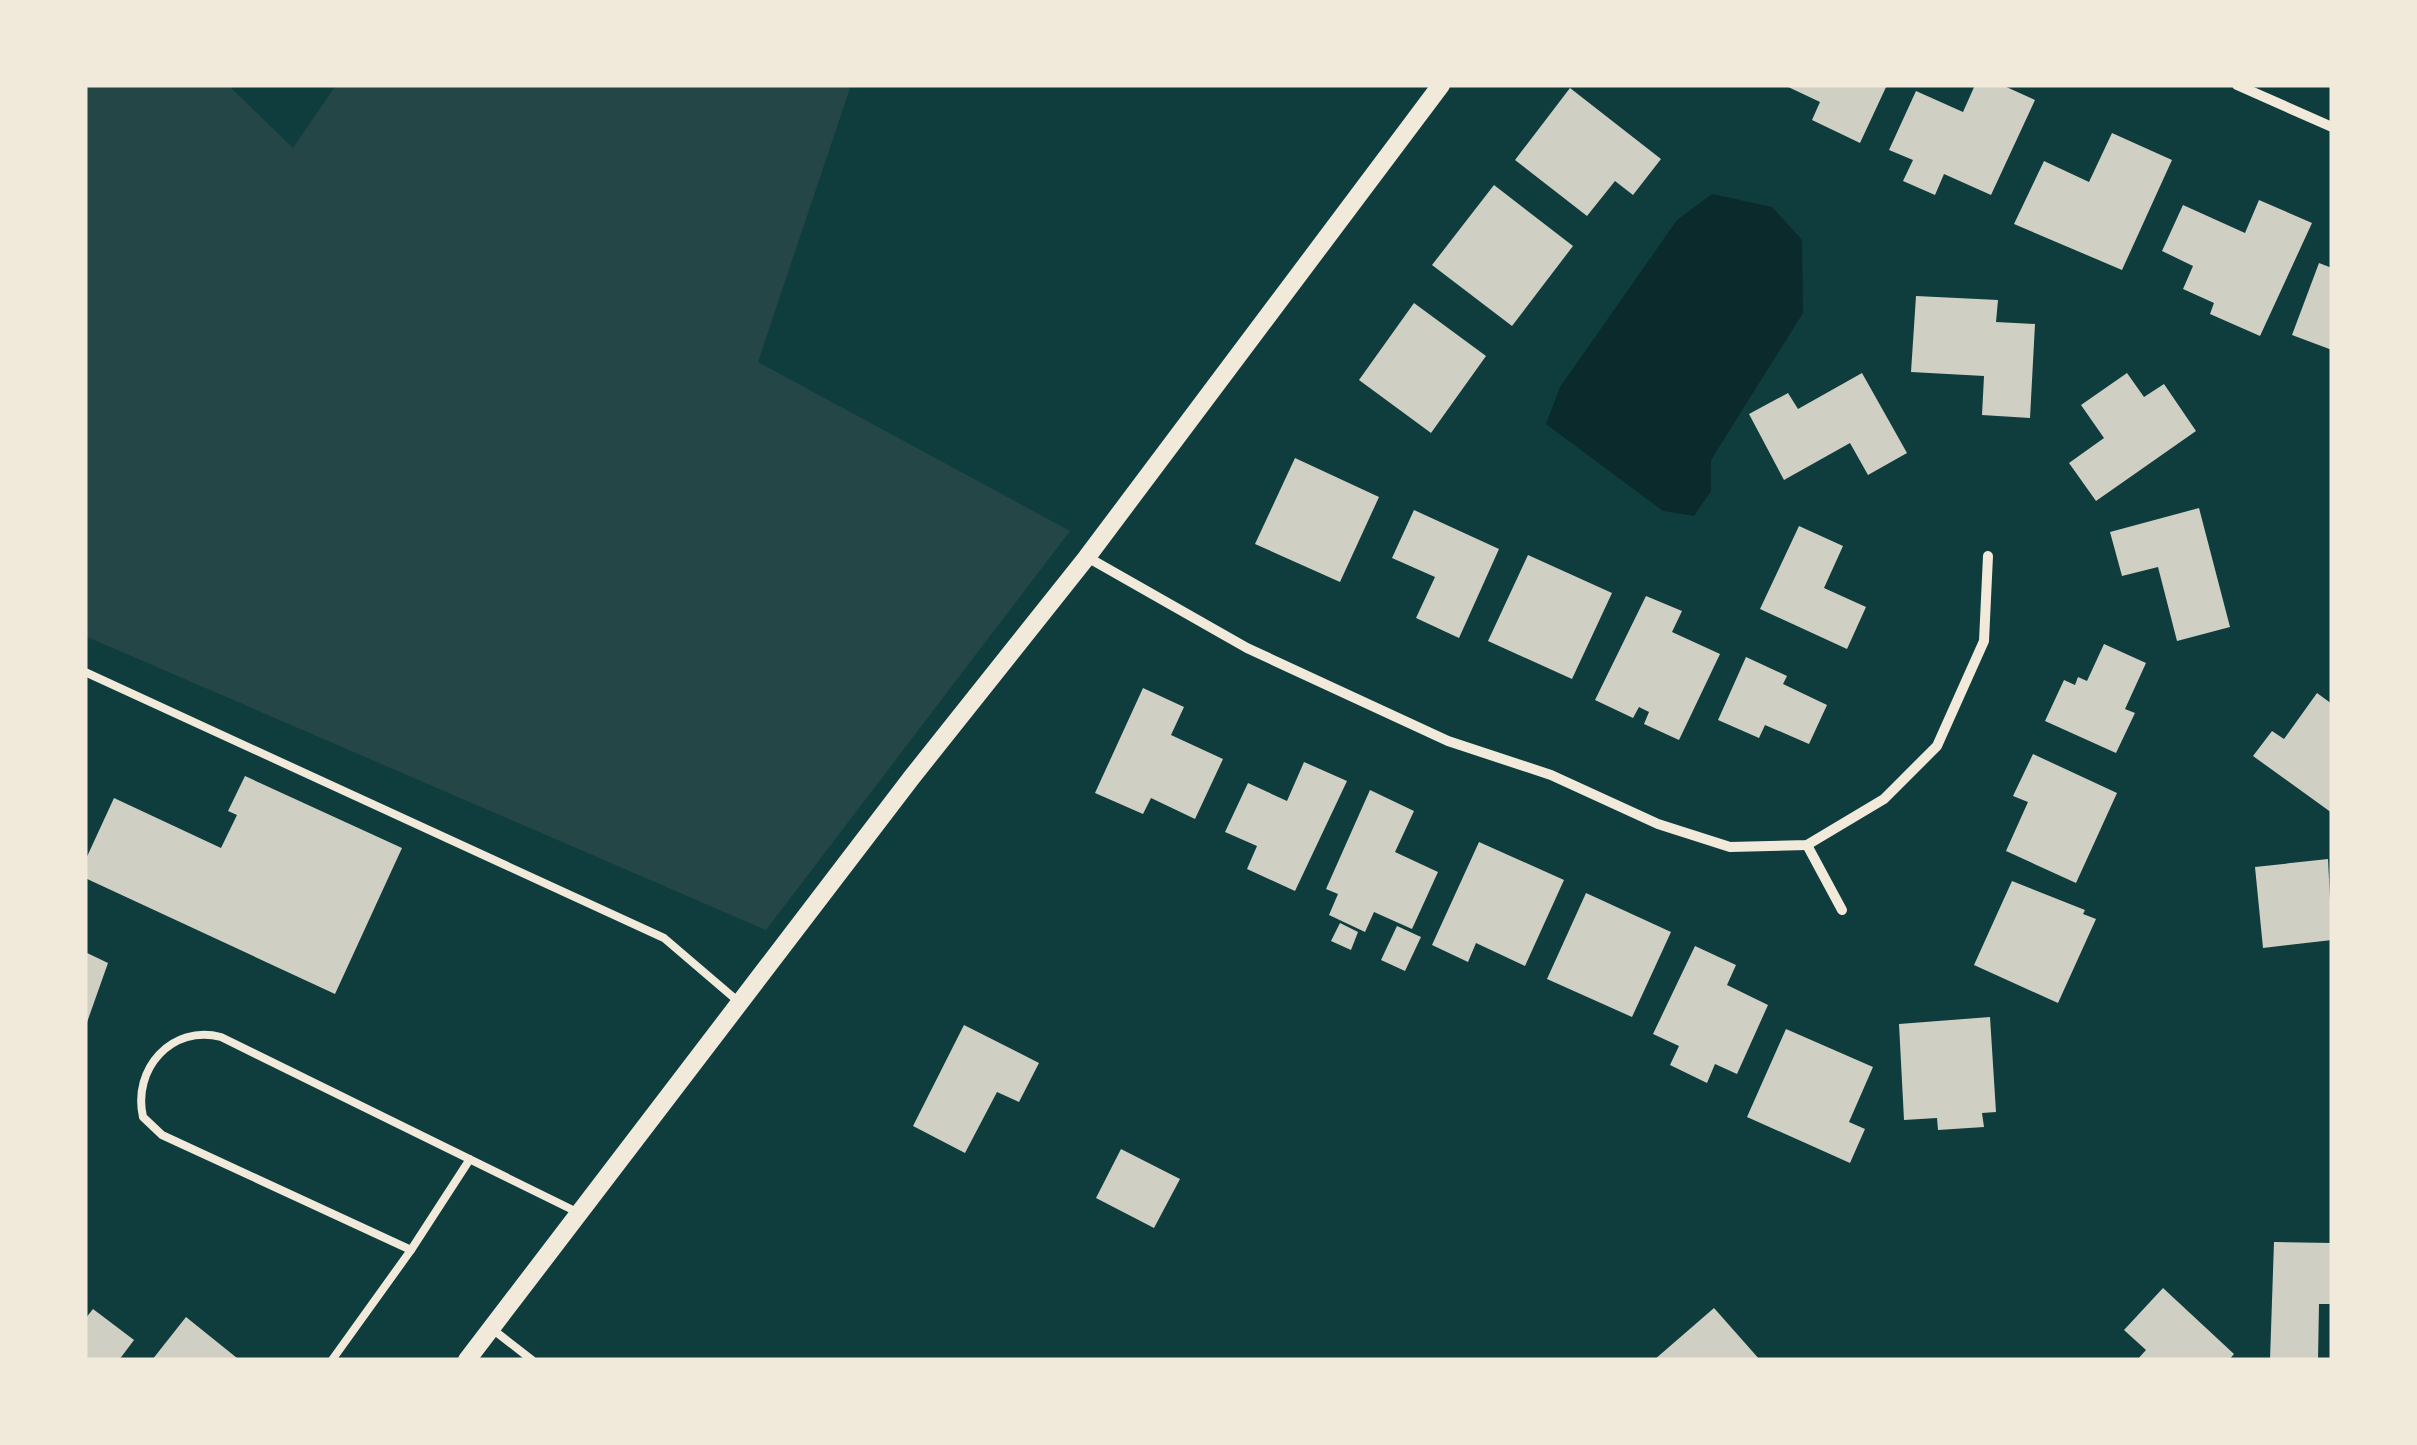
<svg xmlns="http://www.w3.org/2000/svg" width="2417" height="1445" font-family="'Open Sans',sans-serif">
	<rect width="100%" height="100%" fill="#0f3d3e"/>
	<!-- green -->
	<path fill="#244646" d="M 85,85 L 228,85 L 293,148 L 336,85 L 851,85 L 758,362 L 1070,531 L 766,930 L 85,636 Z"/>
	<!-- water -->
	<path fill="#0a2a2b" d="M 1712,194 L 1772,207 L 1802,240 L 1803,313 L 1711,460 L 1711,491 L 1694,516 L 1663,511 L 1546,424 L 1560,387 L 1677,220 Z"/>
	<!-- building -->
	<g fill="#cfcfc3">
		<path d="M 1784,85 L 1887,85 L 1860,143 L 1812,120 L 1820,102 Z"/>
		<path d="M 1975,85 L 2002,85 L 2035,100 L 1991,195 L 1944,174 L 1935,195 L 1903,181 L 1913,160 L 1889,150 L 1916,91 L 1963,112 Z"/>
		<path d="M 1570,88 L 1661,159 L 1633,195 L 1615,181 L 1587,216 L 1515,160 Z"/>
		<path d="M 2112,133 L 2172,160 L 2122,270 L 2014,224 L 2044,161 L 2089,182 Z"/>
		<path d="M 1494,185 L 1573,246 L 1512,326 L 1432,265 Z"/>
		<path d="M 2259,200 L 2312,223 L 2260,336 L 2210,314 L 2214,303 L 2183,289 L 2193,266 L 2162,251 L 2183,205 L 2245,233 Z"/>
		<path d="M 2319,263 L 2332,268 L 2332,350 L 2292,335 Z"/>
		<path d="M 1916,296 L 1998,300 L 1996,322 L 2035,324 L 2030,418 L 1982,415 L 1984,376 L 1911,372 Z"/>
		<path d="M 1414,303 L 1486,356 L 1431,433 L 1359,380 Z"/>
		<path d="M 1862,373 L 1907,453 L 1868,475 L 1850,443 L 1784,480 L 1749,414 L 1788,393 L 1798,409 Z"/>
		<path d="M 2127,373 L 2144,397 L 2164,384 L 2196,431 L 2096,501 L 2069,463 L 2104,438 L 2081,405 Z"/>
		<path d="M 1295,458 L 1379,497 L 1340,582 L 1255,544 Z"/>
		<path d="M 2199,508 L 2230,627 L 2177,641 L 2158,567 L 2122,576 L 2110,532 Z"/>
		<path d="M 1414,510 L 1499,549 L 1459,638 L 1416,618 L 1435,577 L 1392,558 Z"/>
		<path d="M 1799,526 L 1843,546 L 1824,588 L 1866,607 L 1847,649 L 1760,609 Z"/>
		<path d="M 1528,555 L 1612,593 L 1572,679 L 1488,641 Z"/>
		<path d="M 1646,596 L 1682,611 L 1672,632 L 1720,654 L 1679,740 L 1644,724 L 1649,712 L 1639,707 L 1633,718 L 1595,700 Z"/>
		<path d="M 2104,644 L 2146,663 L 2125,709 L 2135,713 L 2116,753 L 2045,721 L 2064,680 L 2075,685 L 2078,677 L 2087,681 Z"/>
		<path d="M 1746,657 L 1787,676 L 1783,684 L 1827,705 L 1809,744 L 1765,725 L 1759,738 L 1718,720 Z"/>
		<path d="M 1143,688 L 1184,707 L 1171,735 L 1223,759 L 1195,819 L 1151,798 L 1143,814 L 1095,793 Z"/>
		<path d="M 2317,693 L 2332,704 L 2332,813 L 2253,756 L 2272,731 L 2284,739 Z"/>
		<path d="M 2033,754 L 2117,793 L 2076,883 L 2006,851 L 2028,802 L 2013,796 Z"/>
		<path d="M 1304,762 L 1347,781 L 1295,891 L 1247,869 L 1257,846 L 1225,832 L 1248,783 L 1287,801 Z"/>
		<path d="M 245,776 L 402,848 L 335,994 L 85,878 L 85,861 L 114,798 L 221,848 L 237,815 L 228,811 Z"/>
		<path d="M 1370,790 L 1414,811 L 1395,852 L 1438,872 L 1412,929 L 1374,912 L 1365,932 L 1329,915 L 1338,894 L 1326,889 Z"/>
		<path d="M 1479,842 L 1564,880 L 1525,966 L 1476,943 L 1468,962 L 1432,945 Z"/>
		<path d="M 2328,859 L 2332,940 L 2263,948 L 2255,867 Z"/>
		<path d="M 2012,881 L 2085,910 L 2083,914 L 2096,919 L 2058,1003 L 1974,965 Z"/>
		<path d="M 1586,893 L 1671,932 L 1632,1017 L 1547,979 Z"/>
		<path d="M 1340,923 L 1358,932 L 1351,950 L 1331,941 Z"/>
		<path d="M 1397,926 L 1421,937 L 1405,971 L 1381,960 Z"/>
		<path d="M 1695,946 L 1736,965 L 1727,985 L 1768,1005 L 1737,1074 L 1715,1064 L 1707,1083 L 1670,1065 L 1679,1046 L 1653,1034 Z"/>
		<path d="M 85,952 L 108,963 L 85,1028 Z"/>
		<path d="M 1990,1017 L 1996,1112 L 1982,1113 L 1984,1127 L 1938,1130 L 1937,1118 L 1904,1120 L 1899,1024 Z"/>
		<path d="M 964,1025 L 1039,1063 L 1019,1102 L 997,1092 L 965,1153 L 913,1126 Z"/>
		<path d="M 1786,1029 L 1873,1067 L 1849,1122 L 1865,1129 L 1850,1163 L 1747,1117 Z"/>
		<path d="M 1121,1149 L 1180,1179 L 1154,1228 L 1096,1198 Z"/>
		<path d="M 2274,1242 L 2332,1243 L 2332,1304 L 2319,1304 L 2318,1360 L 2270,1360 Z"/>
		<path d="M 2163,1288 L 2234,1354 L 2229,1360 L 2137,1360 L 2146,1350 L 2124,1330 Z"/>
		<path d="M 1714,1308 L 1760,1360 L 1654,1360 Z"/>
		<path d="M 93,1309 L 134,1340 L 119,1360 L 85,1360 L 85,1319 Z"/>
		<path d="M 186,1317 L 237,1358 L 235,1360 L 152,1360 Z"/>
	</g>
	<g fill="none" stroke-linecap="round" stroke-linejoin="round">
		<!-- service -->
		<g stroke="#f1e9da" stroke-width="8">
			<path d="M 85,672 L 664,938 L 740,1003"/>
			<path d="M 470,1159 L 411,1250 L 162,1135 L 143,1117 C 132,1069 172,1024 221,1037 L 579,1213"/>
			<path d="M 491,1328 L 532,1360"/>
			<path d="M 332,1360 L 411,1250"/>
		</g>
		<!-- minor -->
		<g stroke="#f1e9da" stroke-width="10">
			<path d="M 2237,85 L 2332,127"/>
			<path d="M 1087,557 L 1247,648 L 1448,741 L 1551,775 L 1658,824 L 1730,847 L 1807,845 L 1884,799 L 1937,746 L 1984,641 L 1988,556"/>
			<path d="M 1807,845 L 1842,910"/>
		</g>
		<!-- tertiary -->
		<path stroke="#f1e9da" stroke-width="18" d="M 467,1360 L 912,777 L 1087,557 L 1441,85"/>
	</g>
	<!-- border -->
	<rect width="2417" height="1445" fill="none" stroke="#f1e9da" stroke-width="175"/>
</svg>
